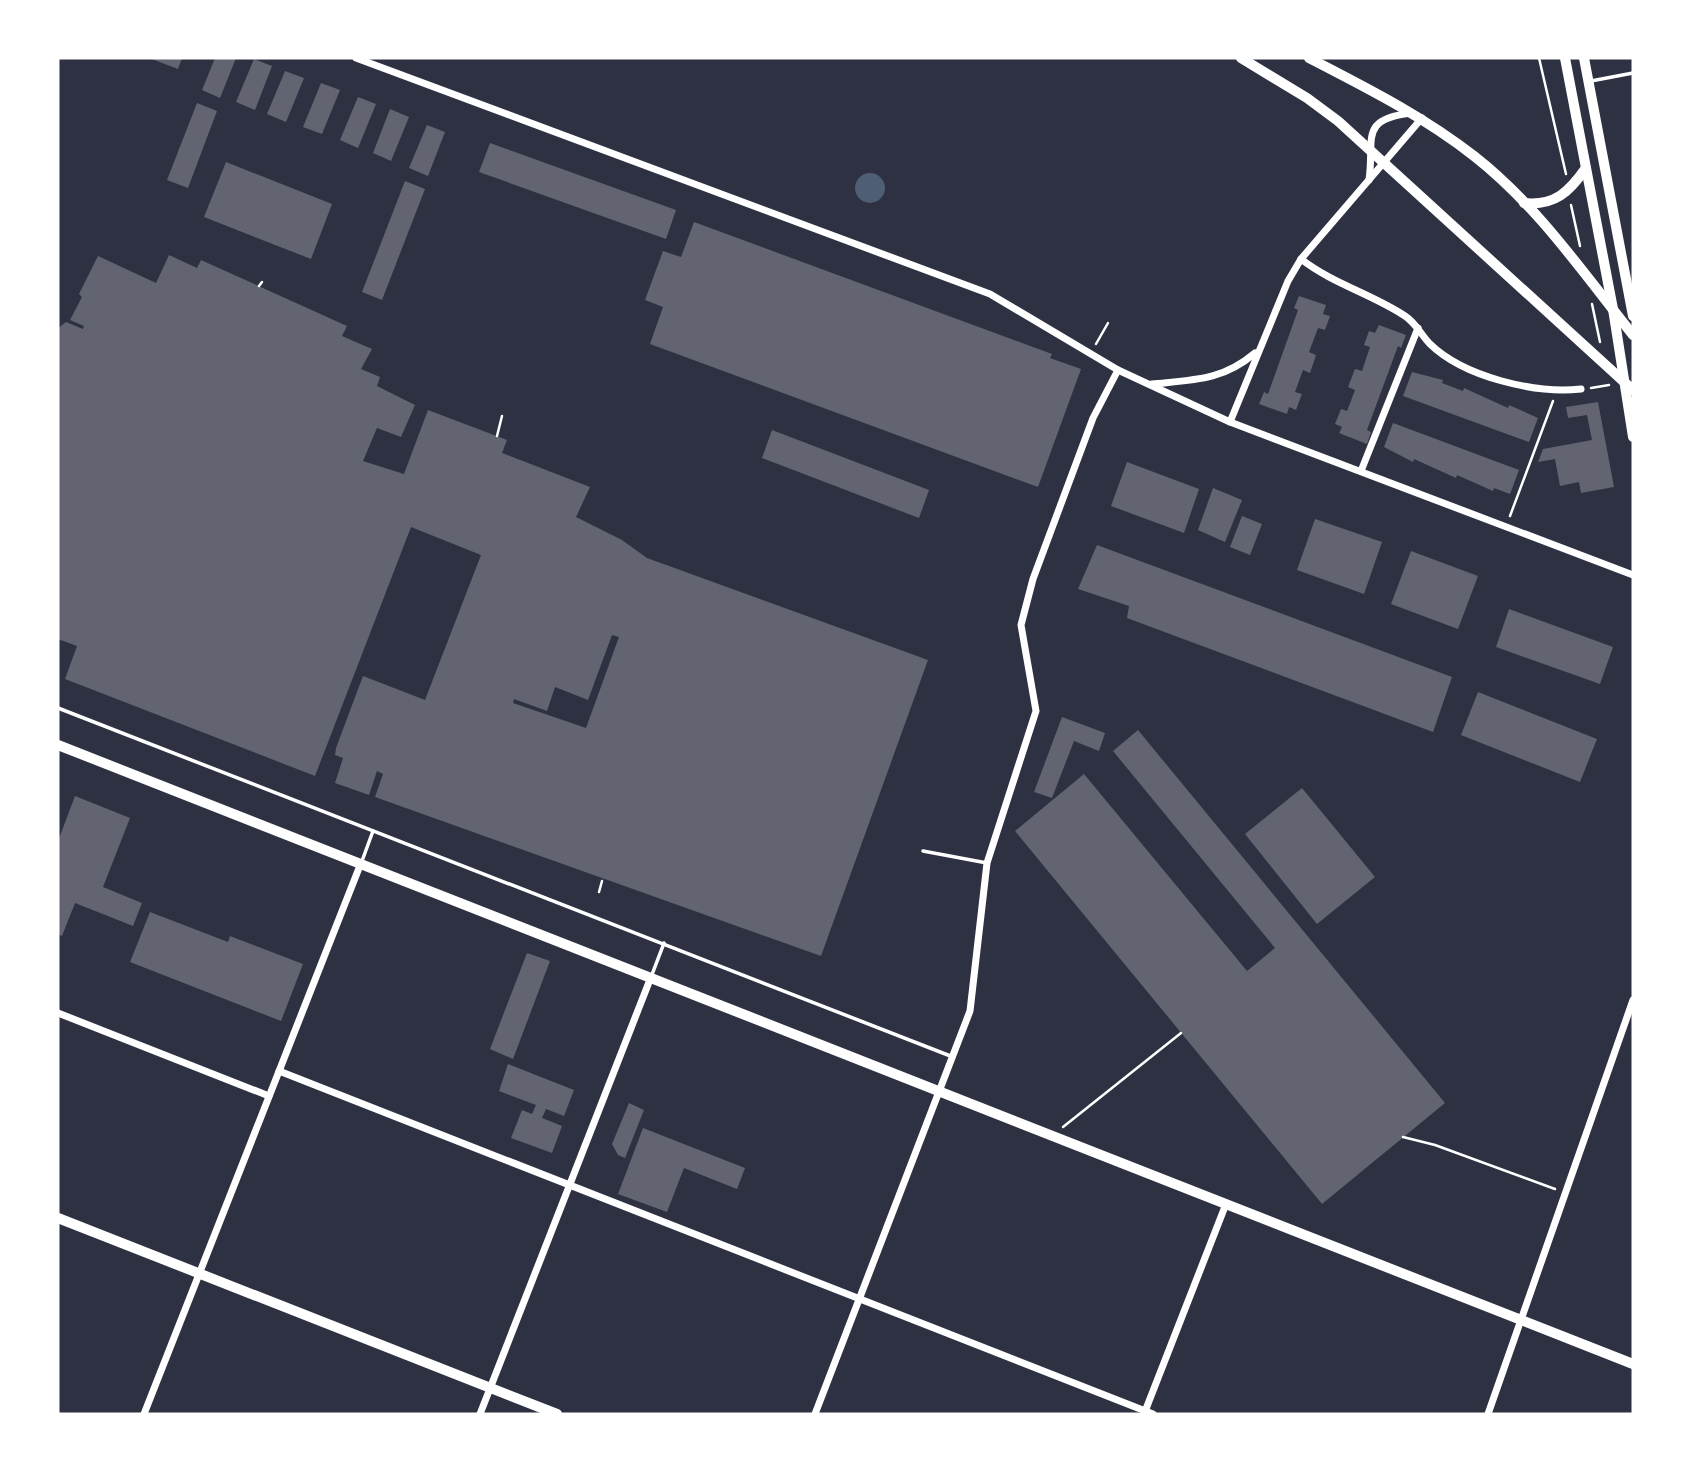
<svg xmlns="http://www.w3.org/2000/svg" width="1691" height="1472" font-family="Figtree,sans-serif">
	<rect width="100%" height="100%" fill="#2d3142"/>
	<!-- water -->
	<circle fill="#4f5d75" cx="870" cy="188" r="15"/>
	<!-- building -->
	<g fill="#626471" fill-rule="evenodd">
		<path d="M 149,58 L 182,58 L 178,69 Z"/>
		<path d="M 215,58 L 236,58 L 220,98 L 202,90 Z"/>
		<path d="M 254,59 L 272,66 L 255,110 L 236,102 Z"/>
		<path d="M 285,71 L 304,78 L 286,122 L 267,114 Z"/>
		<path d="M 321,83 L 340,90 L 322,134 L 303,127 Z"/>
		<path d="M 358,97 L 376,104 L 358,148 L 340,140 Z"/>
		<path d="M 197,103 L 217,111 L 188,188 L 167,180 Z"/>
		<path d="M 390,109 L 409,117 L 391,161 L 373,153 Z"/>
		<path d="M 427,125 L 445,132 L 428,176 L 409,168 Z"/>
		<path d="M 490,143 L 676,210 L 666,239 L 479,172 Z"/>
		<path d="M 226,162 L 332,204 L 311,259 L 204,217 Z"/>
		<path d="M 405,181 L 425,189 L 382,300 L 362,292 Z"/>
		<path d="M 694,222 L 1052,354 L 1050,358 L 1081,369 L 1038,487 L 650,344 L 663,307 L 645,300 L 663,251 L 681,257 Z"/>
		<path d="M 169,255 L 197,268 L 201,260 L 347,326 L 342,336 L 372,349 L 361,369 L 380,377 L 377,386 L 415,405 L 401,437 L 377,428 L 363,461 L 404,474 L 428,410 L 507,440 L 502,453 L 590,487 L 576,517 L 622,540 L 647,558 L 928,660 L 821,956 L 375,797 L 383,774 L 377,771 L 369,795 L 335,783 L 343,758 L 335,755 L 336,748 L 363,676 L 425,700 L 481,555 L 411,527 L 315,776 L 65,679 L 77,646 L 58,639 L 58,328 L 66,322 L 83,329 L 84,326 L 70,320 L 82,297 L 79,294 L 98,256 L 156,283 ZM 612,635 L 619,637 L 586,728 L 513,703 L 514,699 L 547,711 L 555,687 L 588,700 Z"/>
		<path d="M 1299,296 L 1326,305 L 1323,314 L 1330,316 L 1325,330 L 1318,328 L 1309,352 L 1316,355 L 1310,373 L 1303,370 L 1295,392 L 1302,394 L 1296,410 L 1289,407 L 1287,414 L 1259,404 L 1264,392 L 1268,394 L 1298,310 L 1294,308 Z"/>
		<path d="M 1379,325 L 1406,335 L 1401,348 L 1398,346 L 1367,430 L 1371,432 L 1367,444 L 1339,433 L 1342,427 L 1335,424 L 1341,409 L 1347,411 L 1355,390 L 1348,387 L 1355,369 L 1362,371 L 1370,347 L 1364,345 L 1369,331 L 1375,333 Z"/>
		<path d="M 1412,372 L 1443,380 L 1442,383 L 1463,391 L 1464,388 L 1508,408 L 1509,405 L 1538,418 L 1529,442 L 1403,396 Z"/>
		<path d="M 1598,402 L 1614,487 L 1581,493 L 1579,482 L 1560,486 L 1555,459 L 1538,462 L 1543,449 L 1592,440 L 1587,415 L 1568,418 L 1566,407 Z"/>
		<path d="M 1393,423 L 1519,470 L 1510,494 L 1494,488 L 1493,491 L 1457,475 L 1456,478 L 1414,459 L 1413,462 L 1384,447 Z"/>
		<path d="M 772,430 L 929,490 L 919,518 L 762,458 Z"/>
		<path d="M 1127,462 L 1199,489 L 1184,533 L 1111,506 Z"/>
		<path d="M 1213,488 L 1242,500 L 1225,542 L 1198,530 Z"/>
		<path d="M 1242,516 L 1262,524 L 1250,555 L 1230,547 Z"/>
		<path d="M 1315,519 L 1382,542 L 1364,594 L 1297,570 Z"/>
		<path d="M 1097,545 L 1452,677 L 1433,732 L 1127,618 L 1129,606 L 1078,589 Z"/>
		<path d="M 1411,551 L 1478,576 L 1458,629 L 1391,604 Z"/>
		<path d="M 1509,609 L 1613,647 L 1600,684 L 1496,647 Z"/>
		<path d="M 1478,692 L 1597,739 L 1580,782 L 1461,735 Z"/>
		<path d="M 1062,717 L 1105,733 L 1099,751 L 1074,741 L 1052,798 L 1034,792 Z"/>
		<path d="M 1138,730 L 1445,1103 L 1322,1204 L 1015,831 L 1084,774 L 1247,971 L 1275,948 L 1113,751 Z"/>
		<path d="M 1302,788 L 1375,877 L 1317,924 L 1245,834 Z"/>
		<path d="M 75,796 L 130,818 L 103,887 L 142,903 L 133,926 L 75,903 L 62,936 L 58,934 L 58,841 Z"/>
		<path d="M 150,912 L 228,942 L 230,936 L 303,964 L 281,1021 L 130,962 Z"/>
		<path d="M 527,953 L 550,961 L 513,1059 L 490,1049 Z"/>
		<path d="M 508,1064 L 574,1090 L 564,1116 L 546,1109 L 542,1118 L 562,1126 L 552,1153 L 511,1138 L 522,1110 L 532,1114 L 536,1105 L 499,1091 Z"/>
		<path d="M 629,1103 L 644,1110 L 625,1158 L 618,1155 L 612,1144 Z"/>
		<path d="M 643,1128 L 745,1168 L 737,1189 L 684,1168 L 667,1212 L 618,1194 Z"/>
	</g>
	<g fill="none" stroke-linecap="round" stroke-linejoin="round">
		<!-- path -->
		<g stroke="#fff" stroke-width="2.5">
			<path d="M 1539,58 L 1566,174"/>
			<path d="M 1571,205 L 1580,246"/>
			<path d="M 259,286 L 262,282"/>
			<path d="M 1592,304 L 1600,342"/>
			<path d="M 1096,344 L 1108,323"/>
			<path d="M 1591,388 L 1609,385"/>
			<path d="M 497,436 L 502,416"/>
			<path d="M 1510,516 L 1553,401"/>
			<path d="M 599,892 L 602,881"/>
			<path d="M 1063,1127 L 1181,1033"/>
			<path d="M 1403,1137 L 1435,1145 L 1555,1189"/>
		</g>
		<!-- service -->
		<g stroke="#fff" stroke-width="3.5">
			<path d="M 1591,81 L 1633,73"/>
			<path d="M 58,708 L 953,1057"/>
			<path d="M 923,851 L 987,863"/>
			<path d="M 362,861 L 373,831"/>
			<path d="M 651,977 L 664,943"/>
		</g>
		<!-- minor -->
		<g stroke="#fff" stroke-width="7">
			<path d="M 356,58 L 990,294 L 1118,370 L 1230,422 L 1633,575"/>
			<path d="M 1369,180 C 1375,139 1358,119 1412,113"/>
			<path d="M 1301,259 C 1333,284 1372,294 1405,316 C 1416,323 1421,335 1430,344 C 1464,377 1535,394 1581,389"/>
			<path d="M 1152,384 C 1193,380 1222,381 1255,353"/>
			<path d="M 1230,422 L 1288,281 L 1301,259 L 1422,118"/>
			<path d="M 1361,471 L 1418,328"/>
			<path d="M 58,1013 L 269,1096"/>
			<path d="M 279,1071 L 1153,1414"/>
			<path d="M 144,1414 L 361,863"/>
			<path d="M 480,1414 L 651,977"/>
			<path d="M 815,1414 L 970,1011 L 987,863 L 1036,711 L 1021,625 L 1033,579 L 1093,418 L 1118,370"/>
			<path d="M 1144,1414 L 1226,1204"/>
			<path d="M 1488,1414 L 1633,1000"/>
		</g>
		<!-- secondary -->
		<g stroke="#fff" stroke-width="10">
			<path d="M 1241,58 L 1307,98 L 1338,121 L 1633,390"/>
			<path d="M 1309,58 C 1367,88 1423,116 1474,156 C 1537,205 1584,274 1633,335"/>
			<path d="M 1565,58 L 1613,309 L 1633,437"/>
			<path d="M 1584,58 L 1633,316"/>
			<path d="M 1524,203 C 1555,206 1569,192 1586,168"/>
			<path d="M 58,745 L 1633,1364"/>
			<path d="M 58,1218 L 557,1414"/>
		</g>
	</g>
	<!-- border -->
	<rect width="1691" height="1472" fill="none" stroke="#ffffff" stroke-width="119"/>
</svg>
